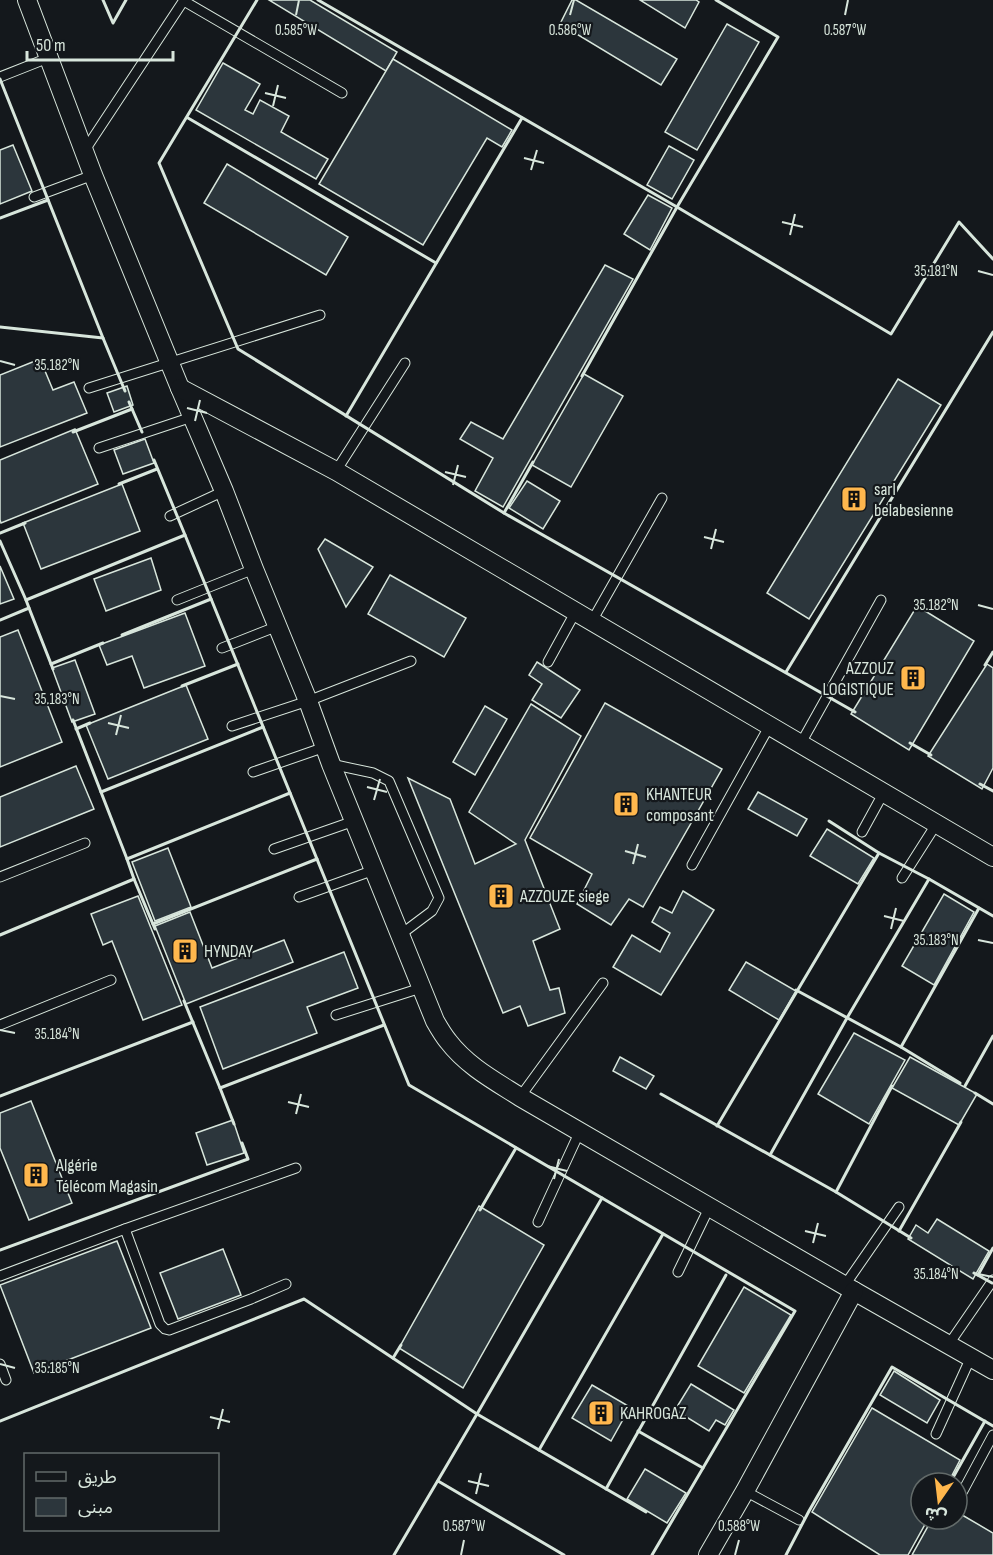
<svg xmlns="http://www.w3.org/2000/svg" width="993" height="1555" font-family="'Sofia Sans Condensed','Noto Sans Arabic',sans-serif">
	<rect width="100%" height="100%" fill="#14181c"/>
	<!-- building -->
	<g fill="#2c363c" stroke="#d8e6dc" stroke-width="1.5">
		<path d="M 269,0 L 310,0 L 397,52 L 386,71 Z"/>
		<path d="M 572,0 L 576,0 L 677,59 L 661,85 L 560,24 Z"/>
		<path d="M 640,0 L 696,0 L 699,2 L 685,28 Z"/>
		<path d="M 727,24 L 759,42 L 697,150 L 665,132 Z"/>
		<path d="M 393,59 L 512,130 L 502,147 L 487,138 L 423,245 L 319,184 Z"/>
		<path d="M 223,63 L 260,84 L 245,110 L 253,114 L 260,100 L 289,116 L 281,132 L 328,159 L 316,179 L 196,110 Z"/>
		<path d="M 13,145 L 32,191 L 0,204 L 0,150 Z"/>
		<path d="M 669,146 L 694,160 L 672,199 L 647,185 Z"/>
		<path d="M 227,164 L 348,237 L 326,275 L 204,203 Z"/>
		<path d="M 648,195 L 672,208 L 650,250 L 624,234 Z"/>
		<path d="M 605,265 L 633,279 L 503,507 L 475,491 L 493,458 L 460,439 L 471,422 L 503,439 Z"/>
		<path d="M 40,359 L 53,390 L 74,382 L 87,413 L 0,447 L 0,375 Z"/>
		<path d="M 584,374 L 623,396 L 571,487 L 532,465 Z"/>
		<path d="M 898,379 L 941,405 L 809,619 L 767,593 Z"/>
		<path d="M 127,386 L 133,405 L 114,412 L 107,393 Z"/>
		<path d="M 75,429 L 98,484 L 1,523 L 0,520 L 0,460 Z"/>
		<path d="M 145,439 L 154,463 L 123,474 L 114,450 Z"/>
		<path d="M 527,481 L 560,501 L 543,529 L 509,508 Z"/>
		<path d="M 122,484 L 140,531 L 41,569 L 23,523 Z"/>
		<path d="M 325,539 L 373,567 L 346,607 L 318,549 Z"/>
		<path d="M 151,558 L 161,590 L 106,611 L 94,579 Z"/>
		<path d="M 0,566 L 14,599 L 0,604 Z"/>
		<path d="M 390,575 L 466,618 L 444,657 L 368,614 Z"/>
		<path d="M 917,606 L 974,641 L 909,750 L 851,714 Z"/>
		<path d="M 185,613 L 205,666 L 144,688 L 132,656 L 107,665 L 99,645 Z"/>
		<path d="M 18,630 L 62,742 L 0,767 L 0,637 Z"/>
		<path d="M 75,660 L 95,714 L 72,722 L 52,668 Z"/>
		<path d="M 537,662 L 580,690 L 561,718 L 532,700 L 542,684 L 529,675 Z"/>
		<path d="M 987,664 L 993,668 L 993,768 L 982,789 L 928,756 Z"/>
		<path d="M 186,685 L 208,739 L 108,779 L 86,725 Z"/>
		<path d="M 605,703 L 722,769 L 643,907 L 629,899 L 611,925 L 577,904 L 592,874 L 530,838 Z"/>
		<path d="M 531,704 L 581,736 L 525,840 L 560,929 L 533,941 L 550,990 L 559,988 L 565,1013 L 528,1026 L 520,1006 L 503,1013 L 408,778 L 450,799 L 475,864 L 516,844 L 469,812 Z"/>
		<path d="M 485,706 L 507,719 L 475,775 L 453,762 Z"/>
		<path d="M 76,766 L 94,809 L 0,847 L 0,797 Z"/>
		<path d="M 758,792 L 807,819 L 797,836 L 748,809 Z"/>
		<path d="M 827,829 L 874,858 L 858,884 L 810,856 Z"/>
		<path d="M 168,848 L 191,907 L 155,921 L 132,862 Z"/>
		<path d="M 683,891 L 714,910 L 661,995 L 613,967 L 632,935 L 660,952 L 670,933 L 652,922 L 660,907 L 672,913 Z"/>
		<path d="M 944,894 L 974,912 L 934,985 L 902,966 Z"/>
		<path d="M 138,896 L 182,1005 L 143,1020 L 112,941 L 103,945 L 91,914 Z"/>
		<path d="M 190,912 L 212,968 L 284,940 L 293,962 L 186,1004 L 155,926 Z"/>
		<path d="M 344,952 L 358,988 L 307,1007 L 317,1033 L 223,1069 L 200,1007 Z"/>
		<path d="M 746,962 L 796,991 L 779,1020 L 729,990 Z"/>
		<path d="M 854,1033 L 905,1060 L 869,1124 L 818,1094 Z"/>
		<path d="M 620,1057 L 654,1076 L 646,1089 L 613,1071 Z"/>
		<path d="M 910,1057 L 977,1094 L 959,1125 L 892,1088 Z"/>
		<path d="M 31,1101 L 72,1203 L 29,1220 L 0,1148 L 0,1113 Z"/>
		<path d="M 233,1120 L 244,1153 L 207,1165 L 196,1133 Z"/>
		<path d="M 479,1206 L 544,1245 L 463,1388 L 399,1348 Z"/>
		<path d="M 937,1219 L 989,1251 L 973,1279 L 908,1239 L 916,1225 L 928,1233 Z"/>
		<path d="M 117,1241 L 151,1328 L 34,1373 L 0,1285 Z"/>
		<path d="M 223,1249 L 241,1295 L 178,1319 L 160,1273 Z"/>
		<path d="M 744,1287 L 791,1315 L 744,1393 L 698,1366 Z"/>
		<path d="M 894,1371 L 940,1400 L 927,1423 L 880,1395 Z"/>
		<path d="M 691,1384 L 734,1410 L 725,1425 L 716,1420 L 709,1431 L 675,1410 Z"/>
		<path d="M 592,1385 L 630,1407 L 611,1441 L 572,1418 Z"/>
		<path d="M 872,1408 L 960,1460 L 948,1483 L 921,1483 L 921,1519 L 928,1519 L 908,1555 L 880,1555 L 812,1512 Z"/>
		<path d="M 645,1469 L 686,1493 L 667,1523 L 627,1499 Z"/>
		<path d="M 957,1512 L 993,1533 L 993,1555 L 912,1555 L 932,1519 L 957,1519 Z"/>
	</g>
	<g fill="none" stroke-linecap="round" stroke-linejoin="round">
		<defs>
			<g id="lane">
				<path d="M 184,1 L 342,93"/>
				<path d="M 0,77 L 48,58"/>
				<path d="M 85,150 L 184,0"/>
				<path d="M 34,197 L 93,175"/>
				<path d="M 89,388 L 320,315"/>
				<path d="M 99,448 L 192,417"/>
				<path d="M 336,471 L 405,363"/>
				<path d="M 170,516 L 224,491"/>
				<path d="M 177,600 L 254,569"/>
				<path d="M 592,621 L 662,498"/>
				<path d="M 222,648 L 278,626"/>
				<path d="M 548,662 L 576,611"/>
				<path d="M 232,726 L 308,701 L 411,661"/>
				<path d="M 801,743 L 881,600"/>
				<path d="M 331,764 L 373,773 L 389,781 L 439,898 L 432,911 L 400,935"/>
				<path d="M 253,772 L 325,747"/>
				<path d="M 862,832 L 884,792"/>
				<path d="M 274,849 L 354,821"/>
				<path d="M 692,865 L 770,725"/>
				<path d="M 0,877 L 85,843"/>
				<path d="M 902,878 L 937,823"/>
				<path d="M 299,897 L 374,870"/>
				<path d="M 336,1015 L 421,988"/>
				<path d="M 0,1025 L 111,980"/>
				<path d="M 520,1097 L 603,983"/>
				<path d="M 538,1222 L 580,1131"/>
				<path d="M 125,1229 L 296,1168"/>
				<path d="M 678,1272 L 710,1206"/>
				<path d="M 0,1276 L 125,1229 L 160,1324 L 165,1329 L 169,1330 L 251,1299 L 286,1284"/>
				<path d="M 845,1285 L 899,1207"/>
				<path d="M 949,1344 L 993,1280"/>
				<path d="M 0,1364 L 6,1380"/>
				<path d="M 936,1434 L 971,1357"/>
				<path d="M 745,1491 L 799,1520"/>
				<path d="M 957,1502 L 993,1435"/>
			</g>
			<g id="street">
				<path d="M 27,0 L 93,175 L 180,388 L 224,491 L 254,569 L 308,701 L 331,764 L 435,1021 C 439,1028 443,1035 448,1041 C 467,1066 495,1081 520,1097 L 854,1291 L 993,1370"/>
				<path d="M 180,388 L 336,471 L 993,857"/>
				<path d="M 708,1555 L 745,1491 L 854,1291"/>
			</g>
		</defs>
		<!-- lane casing -->
		<use href="#lane" stroke="#d8e6dc" stroke-width="11"/>
		<!-- street casing -->
		<use href="#street" stroke="#d8e6dc" stroke-width="20"/>
		<!-- lane -->
		<use href="#lane" stroke="#14181c" stroke-width="9"/>
		<!-- street -->
		<use href="#street" stroke="#14181c" stroke-width="18"/>
		<!-- wall -->
		<g stroke="#d8e6dc" stroke-width="3">
			<path d="M 103,0 L 113,23 L 126,0"/>
			<path d="M 257,0 L 159,163 L 238,349 L 504,513 L 855,712"/>
			<path d="M 318,0 L 677,207 L 582,376"/>
			<path d="M 716,0 L 778,37 L 677,207 L 891,334 L 959,222 L 993,259"/>
			<path d="M 0,79 L 103,338 L 0,327"/>
			<path d="M 188,118 L 436,263"/>
			<path d="M 0,218 L 48,200"/>
			<path d="M 103,338 L 125,391"/>
			<path d="M 129,402 L 142,432"/>
			<path d="M 346,416 L 522,118"/>
			<path d="M 73,432 L 132,409"/>
			<path d="M 119,484 L 157,469"/>
			<path d="M 504,513 L 533,462"/>
			<path d="M 0,533 L 25,523"/>
			<path d="M 185,535 L 409,1085 L 795,1311 L 652,1555"/>
			<path d="M 0,541 L 26,600"/>
			<path d="M 29,608 L 53,669"/>
			<path d="M 0,620 L 29,608 L 26,600 L 185,535 L 154,460"/>
			<path d="M 122,635 L 211,599"/>
			<path d="M 51,664 L 103,643"/>
			<path d="M 985,665 L 993,652"/>
			<path d="M 786,672 L 993,332"/>
			<path d="M 182,686 L 238,664"/>
			<path d="M 73,720 L 127,859"/>
			<path d="M 76,729 L 90,723"/>
			<path d="M 910,743 L 931,755"/>
			<path d="M 980,784 L 993,791"/>
			<path d="M 101,792 L 263,727"/>
			<path d="M 829,821 L 879,853 L 929,879 L 993,916"/>
			<path d="M 134,879 L 155,929"/>
			<path d="M 153,924 L 317,859"/>
			<path d="M 0,935 L 134,879 L 127,859 L 290,793"/>
			<path d="M 796,990 L 901,1047 L 960,1083"/>
			<path d="M 184,1001 L 220,1088 L 384,1025"/>
			<path d="M 901,1047 L 979,908"/>
			<path d="M 965,1086 L 993,1036"/>
			<path d="M 220,1088 L 234,1124"/>
			<path d="M 975,1093 L 993,1104"/>
			<path d="M 661,1094 L 836,1192 L 911,1238"/>
			<path d="M 0,1096 L 193,1022"/>
			<path d="M 717,1126 L 879,853"/>
			<path d="M 770,1155 L 847,1018 L 929,879"/>
			<path d="M 836,1192 L 892,1086"/>
			<path d="M 602,1198 L 477,1414 L 646,1512"/>
			<path d="M 480,1210 L 516,1148"/>
			<path d="M 899,1231 L 961,1122"/>
			<path d="M 0,1250 L 248,1159 L 242,1143"/>
			<path d="M 974,1273 L 992,1283"/>
			<path d="M 978,1275 L 993,1248"/>
			<path d="M 393,1358 L 401,1345"/>
			<path d="M 0,1421 L 304,1299 L 477,1414 L 394,1555"/>
			<path d="M 638,1431 L 703,1468"/>
			<path d="M 539,1450 L 663,1234"/>
			<path d="M 438,1481 L 564,1555"/>
			<path d="M 951,1481 L 985,1421"/>
			<path d="M 606,1489 L 726,1275"/>
			<path d="M 786,1555 L 809,1511 L 892,1367 L 993,1426"/>
		</g>
	</g>
	<!-- ticks -->
	<path fill="none" stroke="#d8e6dc" stroke-width="2" d="M 296,15 L 299,0M 570,15 L 574,0M 845,15 L 848,0M 265,93 L 286,98M 273,106 L 278,85M 524,158 L 544,163M 531,170 L 537,150M 782,222 L 803,227M 790,235 L 795,214M 978,271 L 993,275M 0,361 L 15,365M 187,408 L 207,413M 195,421 L 200,400M 445,472 L 466,477M 453,485 L 458,465M 704,537 L 724,542M 711,549 L 716,529M 978,605 L 993,609M 0,696 L 15,699M 108,723 L 129,728M 116,735 L 121,715M 367,787 L 387,792M 374,800 L 380,779M 625,851 L 646,857M 633,864 L 638,844M 884,916 L 904,921M 891,929 L 896,908M 978,940 L 993,943M 0,1030 L 15,1033M 288,1102 L 309,1107M 296,1114 L 301,1094M 547,1166 L 567,1171M 554,1179 L 559,1159M 805,1231 L 826,1236M 813,1243 L 818,1223M 978,1274 L 993,1277M 0,1364 L 15,1368M 210,1417 L 230,1422M 218,1429 L 223,1409M 468,1481 L 489,1486M 476,1494 L 481,1473M 461,1555 L 464,1540M 735,1555 L 739,1540"/>
	<!-- icons -->
	<defs>
		<symbol id="building-square" viewBox="-11 -11 22 22"><rect x="-9" y="-9" width="18" height="18" rx="4" fill="#ffb74d" stroke="#14181c"/><path d="M-4-6H4V6H1V3H-1V6H-4ZM-2.5-4.3h1.7v1.8h-1.7ZM.8-4.3h1.7v1.8H.8ZM-2.5-1h1.7V.8h-1.7ZM.8-1h1.7V.8H.8Z" fill="#111"/></symbol>
	</defs>
	<g fill-rule="evenodd">
		<use href="#building-square" x="839" y="484" width="30" height="30"/>
		<use href="#building-square" x="898" y="663" width="30" height="30"/>
		<use href="#building-square" x="611" y="789" width="30" height="30"/>
		<use href="#building-square" x="486" y="881" width="30" height="30"/>
		<use href="#building-square" x="170" y="936" width="30" height="30"/>
		<use href="#building-square" x="21" y="1160" width="30" height="30"/>
		<use href="#building-square" x="586" y="1398" width="30" height="30"/>
	</g>
	<g text-anchor="middle" stroke-width="4.5" stroke-linejoin="round" paint-order="stroke">
		<!-- poi labels -->
		<g font-size="18" fill="#d8e6dc" stroke="#14181c" text-anchor="start">
			<text x="874" y="495">sarl<tspan x="874" dy="21">belabesienne</tspan></text>
			<text x="894" y="674" text-anchor="end">AZZOUZ<tspan x="894" dy="21">LOGISTIQUE</tspan></text>
			<text x="646" y="800">KHANTEUR<tspan x="646" dy="21">composant</tspan></text>
			<text x="520" y="902">AZZOUZE siege</text>
			<text x="204" y="957">HYNDAY</text>
			<text x="56" y="1171">Algérie<tspan x="56" dy="21">Télécom Magasin</tspan></text>
			<text x="620" y="1419">KAHROGAZ</text>
		</g>
	</g>
	<g font-size="15" text-anchor="middle" fill="#d8e6dc" stroke="#14181c" stroke-width="4.5" stroke-linejoin="round" paint-order="stroke">
		<text x="296" y="35">0.585°W</text>
		<text x="570" y="35">0.586°W</text>
		<text x="845" y="35">0.587°W</text>
		<text x="936" y="276">35.181°N</text>
		<text x="57" y="370">35.182°N</text>
		<text x="936" y="610">35.182°N</text>
		<text x="57" y="704">35.183°N</text>
		<text x="936" y="945">35.183°N</text>
		<text x="57" y="1039">35.184°N</text>
		<text x="936" y="1279">35.184°N</text>
		<text x="57" y="1373">35.185°N</text>
		<text x="464" y="1531">0.587°W</text>
		<text x="739" y="1531">0.588°W</text>
	</g>
	<!-- legend -->
	<rect x="24" y="1453" width="195" height="78" fill="#14181c" stroke="#626a69" stroke-width="1.5"/>
	<rect x="36" y="1472" width="30" height="9" fill="#14181c" stroke="#626a69" stroke-width="1.5"/>
	<text x="78" y="1483" font-size="18" fill="#d8e6dc">طريق</text>
	<rect x="36" y="1498" width="30" height="18" fill="#2c363c" stroke="#626a69" stroke-width="1.5"/>
	<text x="78" y="1513" font-size="18" fill="#d8e6dc">مبنى</text>
	<!-- north arrow -->
	<g transform="translate(939 1501) rotate(194)"><circle r="28" fill="#14181c" stroke="#626a69" stroke-width="1.5"/>
	<path d="M0-4.5L10 22L0 15L-10 22Z" fill="#ffb74d"/>
	<text y="-9" font-size="16" font-weight="bold" text-anchor="middle" fill="#d8e6dc">ش</text>
	</g>
	<!-- scale -->
	<path d="M27 51v9h146v-9" fill="none" stroke="#d8e6dc" stroke-width="3"/>
	<text x="36" y="51" font-size="18" fill="#d8e6dc" stroke="#14181c" stroke-width="4.5" paint-order="stroke">50 m</text>
</svg>
